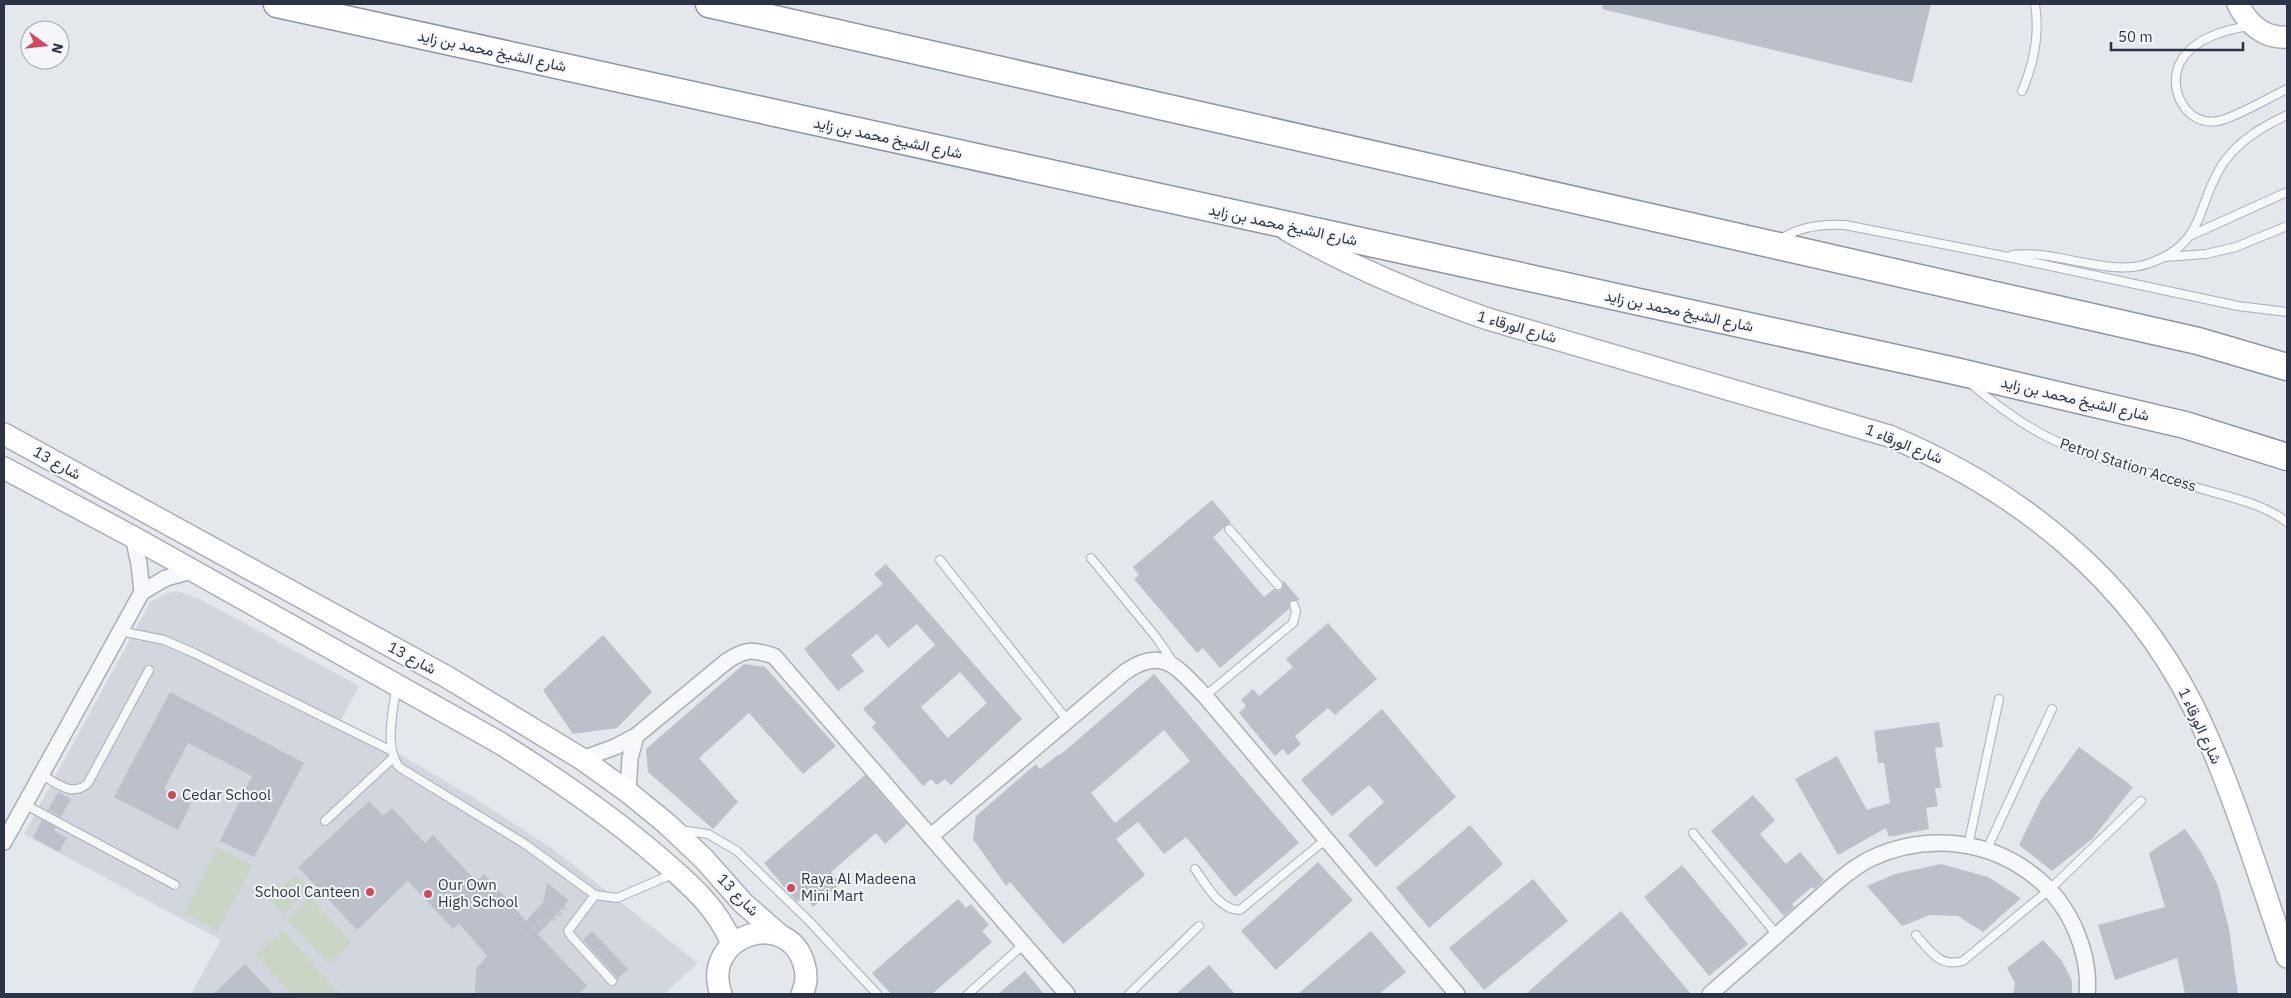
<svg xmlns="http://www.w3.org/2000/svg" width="2291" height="998" font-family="'IBM Plex Sans',Vazirmatn,sans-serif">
	<rect width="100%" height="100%" fill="#e4e7ec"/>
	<!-- built -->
	<path fill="#d2d6de" d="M 176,591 L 200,599 L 359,686 L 341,720 L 474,798 L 553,849 L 698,963 L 664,994 L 191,994 L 221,940 L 24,834 L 151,601 L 163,595 Z"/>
	<!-- grass -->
	<g fill="#c9d6c5">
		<path d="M 217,847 L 253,865 L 218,931 L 184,913 Z"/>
		<path d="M 296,874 L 310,889 L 283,915 L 269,899 Z"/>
		<path d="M 310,897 L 352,943 L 329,964 L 287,919 Z"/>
		<path d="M 283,930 L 340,994 L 291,994 L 255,955 Z"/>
	</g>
	<!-- building -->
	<g fill="#bbc0ca" fill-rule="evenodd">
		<path d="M 1603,4 L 1931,4 L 1912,83 L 1602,9 Z"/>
		<path d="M 1212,500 L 1231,522 L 1213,537 L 1264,597 L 1274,589 L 1279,591 L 1282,589 L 1283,580 L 1300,600 L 1290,601 L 1289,609 L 1220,668 L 1203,648 L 1197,653 L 1134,579 L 1139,575 L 1133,567 Z"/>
		<path d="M 886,564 L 1022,719 L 951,785 L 945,779 L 937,785 L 931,779 L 923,786 L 872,727 L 876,723 L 863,709 L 935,645 L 917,624 L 888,648 L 877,634 L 851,655 L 864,671 L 838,691 L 804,649 L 883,584 L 874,574 ZM 960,672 L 987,703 L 948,738 L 921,707 Z"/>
		<path d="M 1328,623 L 1377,679 L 1335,715 L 1328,708 L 1295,736 L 1301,744 L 1288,755 L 1283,749 L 1275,756 L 1239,713 L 1246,706 L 1241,700 L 1253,689 L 1259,696 L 1293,667 L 1286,659 Z"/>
		<path d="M 603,635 L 652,692 L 617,728 L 573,734 L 543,690 Z"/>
		<path d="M 744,664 L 765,667 L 836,746 L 803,774 L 749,713 L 699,758 L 738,802 L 713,829 L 648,772 L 646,749 Z"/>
		<path d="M 1154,674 L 1299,843 L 1235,897 L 1186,837 L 1164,854 L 1138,822 L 1116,839 L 1145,875 L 1063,944 L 1010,882 L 1006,886 L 973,839 L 976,816 L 1036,764 L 1040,769 L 1059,754 L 1060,755 ZM 1164,730 L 1190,761 L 1115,823 L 1091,793 Z"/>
		<path d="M 170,692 L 304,763 L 254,857 L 220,841 L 252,776 L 188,743 L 164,789 L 191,804 L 178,830 L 114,797 Z"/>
		<path d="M 1382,709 L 1456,797 L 1376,867 L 1348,835 L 1384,802 L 1369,785 L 1332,816 L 1301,780 Z"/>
		<path d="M 1939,722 L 1943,747 L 1935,748 L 1941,788 L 1935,788 L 1938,806 L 1926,808 L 1929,829 L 1889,837 L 1886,828 L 1838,855 L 1795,779 L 1837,756 L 1867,810 L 1890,803 L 1884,763 L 1878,763 L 1874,731 Z"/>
		<path d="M 2079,747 L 2133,787 L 2092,839 L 2052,871 L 2019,845 L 2042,798 Z"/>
		<path d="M 865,775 L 907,824 L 885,844 L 876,833 L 831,872 L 840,884 L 813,907 L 804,896 L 797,902 L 764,863 Z"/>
		<path d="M 58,792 L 71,799 L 61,817 L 48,810 Z"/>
		<path d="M 1753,795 L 1775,820 L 1760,834 L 1786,864 L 1800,852 L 1824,880 L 1814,889 L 1812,887 L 1792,904 L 1794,907 L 1784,916 L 1711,831 Z"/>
		<path d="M 369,801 L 383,816 L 392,808 L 425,843 L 433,835 L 476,881 L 484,874 L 526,921 L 543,903 L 547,883 L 568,900 L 564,907 L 538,934 L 587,986 L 578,994 L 475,994 L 476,969 L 487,956 L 459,923 L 453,929 L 408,881 L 357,930 L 298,867 Z"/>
		<path d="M 42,820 L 56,827 L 54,831 L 67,838 L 59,852 L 33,838 Z"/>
		<path d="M 1470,825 L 1503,864 L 1429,928 L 1396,888 Z"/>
		<path d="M 2185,829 L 2201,852 L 2218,886 L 2229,929 L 2238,994 L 2185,994 L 2177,958 L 2115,980 L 2098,925 L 2165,907 L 2149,853 Z"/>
		<path d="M 1318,862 L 1353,900 L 1276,970 L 1241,931 Z"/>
		<path d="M 1941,864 L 1988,877 L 2021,898 L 1983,932 L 1958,916 L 1930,915 L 1902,926 L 1867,886 L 1895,874 Z"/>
		<path d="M 1682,865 L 1748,944 L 1709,976 L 1644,897 Z"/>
		<path d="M 1533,879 L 1568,921 L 1484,990 L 1449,948 Z"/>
		<path d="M 958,899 L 966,908 L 971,904 L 989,925 L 982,931 L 992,942 L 932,994 L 891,994 L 872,973 Z"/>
		<path d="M 1621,911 L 1691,994 L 1526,994 L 1557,966 Z"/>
		<path d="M 592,931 L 628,969 L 618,979 L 583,940 Z"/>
		<path d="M 1371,931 L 1406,972 L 1379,994 L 1298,994 Z"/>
		<path d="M 2043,940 L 2062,961 L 2072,981 L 2072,994 L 2013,994 L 2015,983 L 2007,968 Z"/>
		<path d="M 245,964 L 273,994 L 213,994 Z"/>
		<path d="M 1209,965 L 1235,994 L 1176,994 Z"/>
		<path d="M 1025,971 L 1044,994 L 998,994 Z"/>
	</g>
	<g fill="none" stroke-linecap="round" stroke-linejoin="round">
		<defs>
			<g id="lane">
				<path d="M 2251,26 C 2227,29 2194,38 2181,61 C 2166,86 2185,127 2218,121 C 2235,118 2270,97 2287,89"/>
				<path d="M 2022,91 C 2034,63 2040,34 2035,4"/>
				<path d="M 2192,235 L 2287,192"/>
				<path d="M 1781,239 C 1800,226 1823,224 1845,225 L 2003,256 L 2238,306 L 2287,312"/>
				<path d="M 2012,255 C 2055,249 2108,277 2147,264 C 2208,244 2195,204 2224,162 C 2241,139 2262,127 2287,115"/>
				<path d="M 2165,257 L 2206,254 L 2236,247 L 2287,226"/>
				<path d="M 1970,383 C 1999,408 2030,431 2065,445 C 2106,462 2149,473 2192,486 C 2223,496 2261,502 2287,522"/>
				<path d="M 1229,529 L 1278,585"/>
				<path d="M 1091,558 L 1156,637 L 1173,662"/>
				<path d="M 940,560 L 1068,721"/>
				<path d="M 120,631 L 164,640 L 194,653 L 392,751"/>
				<path d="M 396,688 C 393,713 384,746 399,767 L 525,844 L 595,895 L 617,898 L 675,873"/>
				<path d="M 1205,696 L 1293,623 L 1296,611 L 1294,605"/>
				<path d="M 41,774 C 56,783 73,798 88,783 L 149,670"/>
				<path d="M 24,804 L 175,885"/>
				<path d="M 325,821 L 393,758"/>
				<path d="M 680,830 L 708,834 L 737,851 L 810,922 L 877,994"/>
				<path d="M 1693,833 L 1777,935"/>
				<path d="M 1968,846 L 1999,699"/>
				<path d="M 1987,849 L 2052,709"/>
				<path d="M 1195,869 C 1206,884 1219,910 1240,910 L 1325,840"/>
				<path d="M 595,895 L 568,931 L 571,936 L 612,981"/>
				<path d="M 1916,935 C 1930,951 1940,968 1963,961 L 2050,889 L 2141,801"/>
				<path d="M 968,994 L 1024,944"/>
				<path d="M 1129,994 L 1199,926"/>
			</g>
			<g id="street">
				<path d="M 133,537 L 139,564 L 142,592"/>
				<path d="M 582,759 L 615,747 L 636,736 L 727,661 C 745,649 753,649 774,656 L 1067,994"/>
				<path d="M 628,792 L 630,758 L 636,736"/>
				<path d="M 931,836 L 1125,672 C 1164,645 1178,669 1205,696 L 1457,994"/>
				<path d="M 4,842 L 142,592 L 166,578 L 192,571"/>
				<path d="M 1710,994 C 1741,967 1773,939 1804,911 C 1825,893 1847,870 1872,858 C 1928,832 1993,840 2039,880 C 2070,906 2091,953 2087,994"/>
			</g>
			<g id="secondary">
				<path d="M 2238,4 C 2247,23 2264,39 2287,37"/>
				<path d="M 1287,230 C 1352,267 1418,295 1488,319 L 1889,436 C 2019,490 2129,579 2193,706 C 2232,785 2258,875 2287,957"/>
				<path d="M 4,434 L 447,677 L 582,759 L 628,792 L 667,824 L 704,859 L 743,903 L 782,937"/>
				<path d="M 4,468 L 133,537 L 500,743 C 554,777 607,813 656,855 C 686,881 717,906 732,944"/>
				<path d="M 721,994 C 700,935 788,907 804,964 C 807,974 807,984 802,994"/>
			</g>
			<g id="highway">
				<path d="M 277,4 L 1955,371 L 2185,425 L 2287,457"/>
				<path d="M 709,4 L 2198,341 L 2287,367"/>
			</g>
		</defs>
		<!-- lane casing -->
		<use href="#lane" stroke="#a9aeb7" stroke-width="10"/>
		<!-- street casing -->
		<use href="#street" stroke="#a9aeb7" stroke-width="18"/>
		<!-- secondary casing -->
		<use href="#secondary" stroke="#a9aeb7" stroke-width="24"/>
		<!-- highway casing -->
		<use href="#highway" stroke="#8b94a3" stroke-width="29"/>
		<!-- path -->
		<path stroke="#c2c5cb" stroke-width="3" stroke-dasharray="4 4" stroke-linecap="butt" d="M 526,935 L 540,921 L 555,919 L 566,908"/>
		<!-- lane -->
		<use href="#lane" stroke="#f7f8fa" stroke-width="8"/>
		<!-- street -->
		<use href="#street" stroke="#f7f8fa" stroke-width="15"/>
		<!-- secondary -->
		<use href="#secondary" stroke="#fff" stroke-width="21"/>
		<!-- highway -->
		<use href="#highway" stroke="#fff" stroke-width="26"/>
	</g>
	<!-- markers -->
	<g fill="#d1495b" stroke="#f4f6f9" stroke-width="2">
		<circle cx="172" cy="795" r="5"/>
		<circle cx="791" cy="888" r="5"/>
		<circle cx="370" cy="892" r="5"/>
		<circle cx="428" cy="894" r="5"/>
	</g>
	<g text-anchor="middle" stroke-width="4" stroke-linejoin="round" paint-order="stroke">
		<!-- street labels -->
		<g font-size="15" fill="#2b3445" stroke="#f4f6f9">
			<text transform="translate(492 51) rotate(12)" y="5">شارع الشيخ محمد بن زايد</text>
			<text transform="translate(888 138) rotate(12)" y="5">شارع الشيخ محمد بن زايد</text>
			<text transform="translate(1283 225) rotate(12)" y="5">شارع الشيخ محمد بن زايد</text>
			<text transform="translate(1679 311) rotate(12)" y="5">شارع الشيخ محمد بن زايد</text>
			<text transform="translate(1517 327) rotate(16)" y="5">شارع الورقاء 1</text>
			<text transform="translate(2075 399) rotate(13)" y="5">شارع الشيخ محمد بن زايد</text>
			<text transform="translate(1904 444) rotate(22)" y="5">شارع الورقاء 1</text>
			<text transform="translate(57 463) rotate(29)" y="5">شارع 13</text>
			<text transform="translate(2128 465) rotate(18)" y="5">Petrol Station Access</text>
			<text transform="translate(412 658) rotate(28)" y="5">شارع 13</text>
			<text transform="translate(2200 726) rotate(65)" y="5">شارع الورقاء 1</text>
			<text transform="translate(738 895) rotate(46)" y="5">شارع 13</text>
		</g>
		<!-- poi labels -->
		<g font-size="15" fill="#2b3445" stroke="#f4f6f9" text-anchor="start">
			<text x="182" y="800">Cedar School</text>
			<text x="801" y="884">Raya Al Madeena<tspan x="801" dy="17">Mini Mart</tspan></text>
			<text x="438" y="890">Our Own<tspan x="438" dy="17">High School</tspan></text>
			<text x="360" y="897" text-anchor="end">School Canteen</text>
		</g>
	</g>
	<!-- border -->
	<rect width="2291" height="998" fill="none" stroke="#2b3445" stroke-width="10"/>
	<!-- north arrow -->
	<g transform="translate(45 45) rotate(105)"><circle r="24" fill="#f4f6f9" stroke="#a4a8b1"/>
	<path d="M0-4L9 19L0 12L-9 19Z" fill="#d1495b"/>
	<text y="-8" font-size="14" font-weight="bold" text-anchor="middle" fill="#2b3445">N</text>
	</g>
	<!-- scale -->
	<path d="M2111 42v8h132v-8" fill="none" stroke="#2b3445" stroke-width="2.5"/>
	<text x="2118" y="42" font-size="15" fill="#2b3445" stroke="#f4f6f9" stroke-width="4" paint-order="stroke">50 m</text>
</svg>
